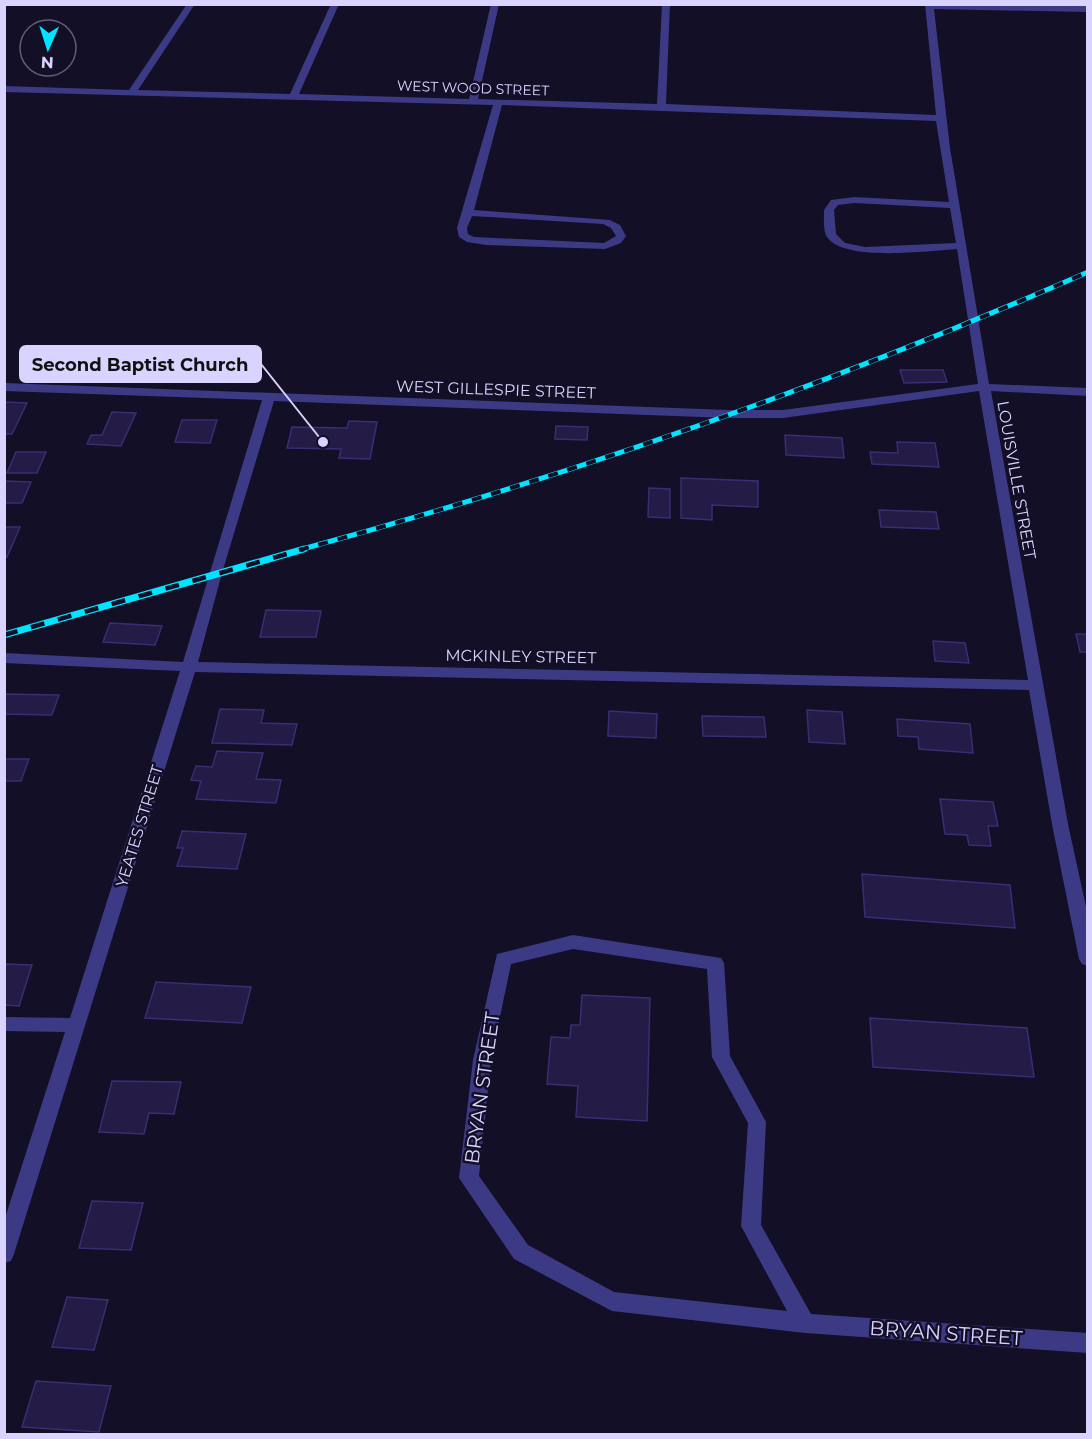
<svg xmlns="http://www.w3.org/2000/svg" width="1092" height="1439" font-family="Montserrat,sans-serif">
	<rect width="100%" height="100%" fill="#130f26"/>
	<!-- building -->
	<g fill="#241b47" stroke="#3b2d73" stroke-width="1.5">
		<path d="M 900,370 L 943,370 L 947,382 L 904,383 Z"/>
		<path d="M 4,402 L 27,403 L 12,434 L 4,434 Z"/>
		<path d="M 112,412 L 136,413 L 121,446 L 87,444 L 91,435 L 102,435 Z"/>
		<path d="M 182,420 L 217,420 L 210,443 L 175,442 Z"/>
		<path d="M 349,421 L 377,422 L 370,459 L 339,458 L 341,449 L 287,448 L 292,427 L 347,428 Z"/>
		<path d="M 556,426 L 588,427 L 587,440 L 555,439 Z"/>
		<path d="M 785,435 L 842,438 L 844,458 L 786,455 Z"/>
		<path d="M 897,442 L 935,443 L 939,467 L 872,464 L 870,452 L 898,453 Z"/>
		<path d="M 16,452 L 46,452 L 37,473 L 7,473 Z"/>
		<path d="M 681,478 L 758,481 L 758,507 L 712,505 L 712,520 L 681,518 Z"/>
		<path d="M 4,481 L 31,482 L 22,503 L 4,503 Z"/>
		<path d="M 649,488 L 670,489 L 670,518 L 648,517 Z"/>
		<path d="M 879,510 L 936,512 L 939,529 L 881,527 Z"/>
		<path d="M 4,527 L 20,527 L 7,557 L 4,556 Z"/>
		<path d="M 266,610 L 321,611 L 316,637 L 260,637 Z"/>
		<path d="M 110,623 L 162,626 L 155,645 L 103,642 Z"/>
		<path d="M 1076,634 L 1088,634 L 1088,652 L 1080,652 Z"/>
		<path d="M 933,641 L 965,643 L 969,663 L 935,661 Z"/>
		<path d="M 4,694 L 59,695 L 52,715 L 4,714 Z"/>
		<path d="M 220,709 L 264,710 L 261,723 L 297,724 L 292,745 L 212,743 Z"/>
		<path d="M 807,710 L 842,712 L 845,744 L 809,742 Z"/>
		<path d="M 609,711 L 657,714 L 656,738 L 608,736 Z"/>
		<path d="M 702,716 L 764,717 L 766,737 L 703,736 Z"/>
		<path d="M 897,719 L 970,724 L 973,753 L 919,749 L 918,737 L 898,736 Z"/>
		<path d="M 217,751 L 263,753 L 256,779 L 281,780 L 276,803 L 196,799 L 201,781 L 191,780 L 196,766 L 212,767 Z"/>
		<path d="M 4,759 L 29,759 L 21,781 L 4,781 Z"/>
		<path d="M 940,799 L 993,802 L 998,826 L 988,826 L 991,846 L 969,845 L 967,835 L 945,834 Z"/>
		<path d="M 182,831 L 246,834 L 237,869 L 177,866 L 183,848 L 177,848 Z"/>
		<path d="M 862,874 L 1010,885 L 1015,928 L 865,917 Z"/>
		<path d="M 4,964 L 32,965 L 19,1006 L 4,1005 Z"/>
		<path d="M 156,982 L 251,987 L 242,1023 L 145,1018 Z"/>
		<path d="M 582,995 L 650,998 L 647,1121 L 576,1117 L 578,1086 L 547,1084 L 551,1037 L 570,1038 L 571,1025 L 580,1025 Z"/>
		<path d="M 870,1018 L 1027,1028 L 1034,1077 L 873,1067 Z"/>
		<path d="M 112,1081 L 181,1082 L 174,1114 L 149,1113 L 144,1134 L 99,1132 Z"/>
		<path d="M 92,1201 L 143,1203 L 131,1250 L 79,1248 Z"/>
		<path d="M 67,1297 L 108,1300 L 94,1350 L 52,1347 Z"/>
		<path d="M 36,1381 L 111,1386 L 99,1432 L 22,1427 Z"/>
	</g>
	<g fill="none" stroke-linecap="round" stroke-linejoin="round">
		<!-- minor -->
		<g fill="#3d3a85" fill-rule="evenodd">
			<path d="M 187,4 L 195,4 L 138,90 L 290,94 L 331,4 L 339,4 L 299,94 L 469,99 L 491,4 L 499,4 L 478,99 L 657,104 L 662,4 L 670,4 L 666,104 L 936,115 L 925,4 L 1088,6 L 1088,12 L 934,9 L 950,148 L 989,384 L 1088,388 L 1088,396 L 991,391 L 1068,824 L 1088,916 L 1088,966 L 1082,964 L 1079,959 L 1052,824 L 1029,690 L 195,672 L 14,1254 L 11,1261 L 4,1263 L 4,1221 L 65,1032 L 4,1031 L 4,1017 L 70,1018 L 180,671 L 4,663 L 4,653 L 183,662 L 262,400 L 4,391 L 4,383 L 728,410 L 783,410 L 978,384 L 957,249 C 928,251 844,262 827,237 C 823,231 824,218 824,210 L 831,200 L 854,197 L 949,202 L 936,121 L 502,105 L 474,210 L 610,220 L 620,225 L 626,236 L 621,243 L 605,249 L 486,245 L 467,242 L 459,237 L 457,228 L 493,105 L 4,92 L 4,86 L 129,90 ZM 854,203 L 950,208 L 956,243 L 865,247 L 845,243 L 836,234 L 834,210 L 838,205 ZM 472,216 L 603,224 L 611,228 L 616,236 L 604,243 L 474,237 L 468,234 L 467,228 ZM 979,391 L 1028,680 L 198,662 L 222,573 L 274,401 L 728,418 L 783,418 Z"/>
			<path d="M 573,935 L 721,958 L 724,963 L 730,1056 L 766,1122 L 761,1225 L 811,1314 L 1088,1333 L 1088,1353 L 805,1333 L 612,1311 L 514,1259 L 459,1178 L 473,1060 L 497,954 ZM 573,949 L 707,969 L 712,1057 L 748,1123 L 741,1226 L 787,1311 L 614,1292 L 528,1245 L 479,1176 L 491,1060 L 511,964 Z"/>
		</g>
		<defs>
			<path id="rail-far1" d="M 299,550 C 568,477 832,384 1088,272"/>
			<path id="rail" d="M 4,635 L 304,549"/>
		</defs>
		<!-- rail-far1 casing -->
		<use href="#rail-far1" stroke="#00e5ff" stroke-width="5"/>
		<!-- rail casing -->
		<use href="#rail" stroke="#00e5ff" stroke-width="7"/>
		<!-- rail-far1 -->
		<use href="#rail-far1" stroke="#130f26" stroke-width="4" stroke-dasharray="10" stroke-linecap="butt"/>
		<!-- rail -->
		<use href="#rail" stroke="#130f26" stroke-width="4.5" stroke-dasharray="14" stroke-linecap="butt"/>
	</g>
	<g text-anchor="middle" stroke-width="5" stroke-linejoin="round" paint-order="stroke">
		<!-- far-street labels -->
		<g font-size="14" fill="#d9d4ff" stroke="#130f26">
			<text transform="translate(473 88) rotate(2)" y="5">WEST WOOD STREET</text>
		</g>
		<!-- street labels -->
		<g font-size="16" fill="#d9d4ff" stroke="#130f26">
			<text transform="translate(496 389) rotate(2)" y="6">WEST GILLESPIE STREET</text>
			<text transform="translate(1017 480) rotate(80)" y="6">LOUISVILLE STREET</text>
			<text transform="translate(521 656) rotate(1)" y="6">MCKINLEY STREET</text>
			<text transform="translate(139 826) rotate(-73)" y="6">YEATES STREET</text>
		</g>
		<!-- near-street labels -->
		<g font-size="20" fill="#d9d4ff" stroke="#130f26">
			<text transform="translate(482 1088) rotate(-82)" y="7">BRYAN STREET</text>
			<text transform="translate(946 1333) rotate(4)" y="7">BRYAN STREET</text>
		</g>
	</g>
	<!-- callouts -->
	<path fill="none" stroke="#d9d4ff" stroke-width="2" d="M323 442L261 364"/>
	<circle fill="#d9d4ff" stroke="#130f26" stroke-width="2" cx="323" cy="442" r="6"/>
	<rect fill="#d9d4ff" stroke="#d9d4ff" stroke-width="2" x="20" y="346" width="241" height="36" rx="6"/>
	<g font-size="18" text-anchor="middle" font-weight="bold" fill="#111">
		<text x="140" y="371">Second Baptist Church</text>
	</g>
	<!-- border -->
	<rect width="1092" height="1439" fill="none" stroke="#d9d4ff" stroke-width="12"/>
	<!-- north arrow -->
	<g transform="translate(48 48) rotate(183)"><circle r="28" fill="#130f26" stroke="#625e7d" stroke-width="1.5"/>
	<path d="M0-4.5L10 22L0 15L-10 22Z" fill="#00e5ff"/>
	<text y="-9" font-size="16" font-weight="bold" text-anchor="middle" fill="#d9d4ff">N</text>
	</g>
</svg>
